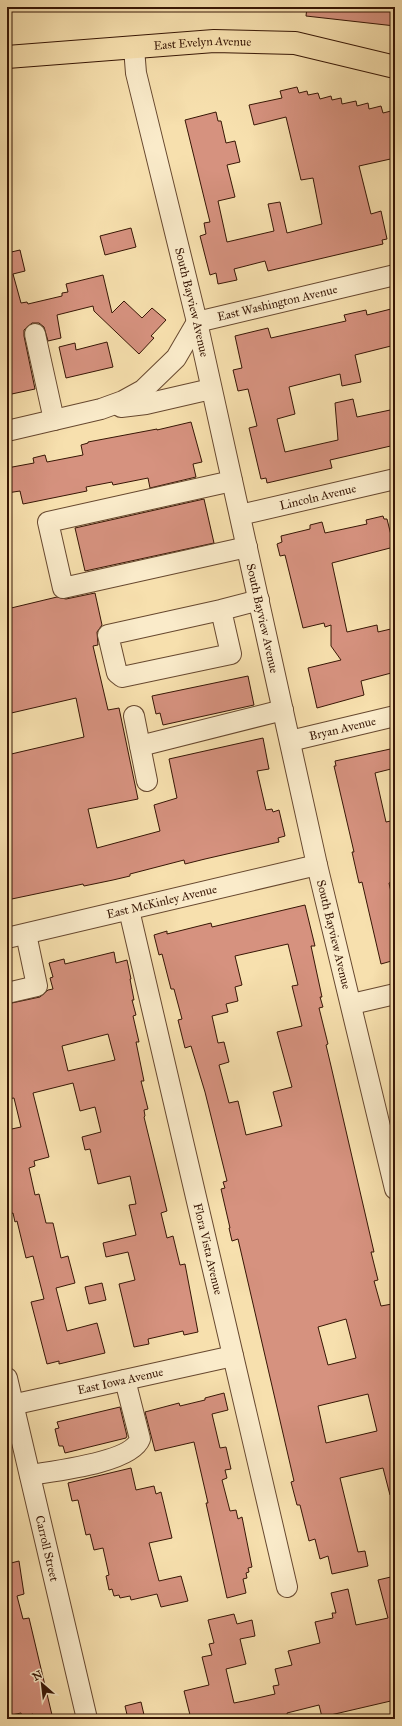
<svg xmlns="http://www.w3.org/2000/svg" width="402" height="1726" font-family="'IM FELL Great Primer',serif">
	<rect width="100%" height="100%" fill="#f7e0ae"/>
	<filter id="stains"><feTurbulence type="fractalNoise" baseFrequency=".005" numOctaves="4"/><feColorMatrix values="0 0 0 0 .2 0 0 0 0 .09 0 0 0 0 .02 0 0 0 .5 -.17"/></filter>
	<radialGradient id="worn" r=".72"><stop offset=".6" stop-color="#630" stop-opacity="0"/><stop offset="1" stop-color="#630" stop-opacity=".3"/></radialGradient>
	<!-- building -->
	<g fill="#d6927f" stroke="#371605" fill-rule="evenodd">
		<path d="M 307,7 L 395,7 L 395,26 L 306,16 Z"/>
		<path d="M 297,87 L 299,93 L 307,91 L 308,95 L 318,93 L 320,99 L 331,96 L 332,100 L 341,98 L 342,104 L 356,101 L 357,106 L 368,103 L 369,109 L 381,106 L 383,113 L 395,110 L 395,158 L 359,166 L 371,214 L 381,211 L 387,239 L 382,240 L 383,244 L 268,271 L 265,261 L 234,269 L 237,280 L 218,284 L 216,273 L 210,275 L 200,236 L 206,234 L 204,223 L 210,222 L 185,120 L 216,112 L 218,121 L 221,121 L 226,143 L 235,141 L 240,162 L 227,165 L 235,197 L 218,201 L 227,242 L 274,231 L 268,204 L 280,202 L 287,233 L 322,224 L 313,178 L 301,180 L 286,117 L 254,125 L 249,105 L 282,98 L 280,91 Z"/>
		<path d="M 131,228 L 136,247 L 105,255 L 100,236 Z"/>
		<path d="M 20,250 L 25,271 L 13,274 L 21,303 L 27,302 L 28,304 L 62,296 L 62,293 L 68,292 L 66,284 L 103,275 L 112,313 L 124,301 L 142,318 L 152,308 L 166,320 L 151,336 L 154,338 L 139,354 L 94,311 L 93,306 L 57,315 L 61,338 L 48,341 L 44,327 L 39,323 L 32,323 L 24,330 L 24,336 L 35,389 L 7,395 L 7,253 Z"/>
		<path d="M 395,308 L 395,345 L 355,355 L 361,382 L 342,386 L 340,374 L 289,387 L 295,414 L 277,419 L 285,452 L 338,440 L 335,403 L 353,399 L 357,417 L 395,409 L 395,445 L 330,460 L 332,468 L 267,483 L 266,478 L 261,479 L 249,428 L 257,426 L 248,389 L 238,391 L 233,370 L 242,368 L 235,336 L 268,328 L 271,338 L 346,321 L 344,315 L 366,310 L 367,315 Z"/>
		<path d="M 107,342 L 113,367 L 66,378 L 59,347 L 75,343 L 76,350 Z"/>
		<path d="M 191,422 L 202,462 L 193,464 L 196,477 L 150,488 L 148,478 L 113,485 L 112,482 L 86,487 L 87,491 L 23,504 L 20,491 L 7,493 L 7,468 L 34,463 L 33,458 L 45,455 L 47,462 L 83,455 L 81,445 L 88,443 L 88,442 L 157,429 L 157,430 Z"/>
		<path d="M 204,499 L 214,543 L 85,571 L 75,528 Z"/>
		<path d="M 383,516 L 384,519 L 387,519 L 394,547 L 332,563 L 347,632 L 377,625 L 378,632 L 395,628 L 395,672 L 361,681 L 364,695 L 317,708 L 308,668 L 341,660 L 331,646 L 331,625 L 325,627 L 324,623 L 303,628 L 285,555 L 280,556 L 277,544 L 282,542 L 281,536 L 310,529 L 310,525 L 322,522 L 325,533 L 367,524 L 366,520 Z"/>
		<path d="M 95,593 L 102,625 L 97,632 L 98,645 L 93,646 L 108,710 L 119,708 L 138,799 L 88,809 L 97,848 L 160,831 L 154,805 L 177,798 L 169,759 L 263,738 L 269,769 L 257,771 L 266,810 L 272,809 L 273,812 L 279,810 L 285,836 L 278,838 L 279,842 L 205,859 L 185,864 L 184,860 L 130,874 L 130,876 L 113,880 L 84,886 L 83,884 L 7,900 L 7,755 L 84,737 L 76,698 L 7,714 L 7,609 L 57,597 L 66,599 Z"/>
		<path d="M 248,676 L 254,705 L 163,725 L 160,713 L 156,714 L 152,696 Z"/>
		<path d="M 395,748 L 395,768 L 375,773 L 386,822 L 395,820 L 395,881 L 389,883 L 395,911 L 395,960 L 381,964 L 362,882 L 359,883 L 352,852 L 354,852 L 334,766 L 336,766 L 335,761 Z"/>
		<path d="M 305,905 L 315,946 L 311,946 L 322,997 L 320,997 L 323,1007 L 319,1008 L 328,1044 L 326,1045 L 331,1066 L 374,1252 L 371,1252 L 378,1280 L 374,1281 L 381,1306 L 392,1304 L 395,1316 L 395,1494 L 390,1495 L 383,1468 L 340,1478 L 358,1552 L 365,1551 L 368,1566 L 332,1574 L 328,1556 L 320,1559 L 315,1539 L 309,1541 L 300,1505 L 297,1505 L 291,1482 L 294,1481 L 238,1239 L 232,1241 L 229,1228 L 230,1228 L 221,1189 L 225,1188 L 223,1182 L 227,1181 L 205,1092 L 191,1046 L 185,1048 L 178,1020 L 182,1019 L 174,989 L 171,989 L 162,954 L 159,955 L 154,935 L 167,931 L 167,934 L 211,923 L 212,927 ZM 288,944 L 298,985 L 292,986 L 302,1026 L 277,1032 L 292,1087 L 273,1092 L 282,1126 L 246,1135 L 238,1101 L 229,1103 L 219,1065 L 229,1062 L 224,1042 L 218,1043 L 212,1016 L 228,1012 L 226,1004 L 238,1001 L 235,987 L 242,985 L 235,956 ZM 346,1319 L 356,1358 L 328,1365 L 318,1327 ZM 368,1394 L 377,1431 L 326,1443 L 318,1406 Z"/>
		<path d="M 114,952 L 116,963 L 127,960 L 131,979 L 130,979 L 134,1000 L 132,1000 L 136,1015 L 133,1016 L 139,1042 L 136,1042 L 144,1081 L 141,1081 L 148,1109 L 144,1110 L 145,1116 L 144,1117 L 167,1211 L 161,1213 L 167,1238 L 173,1236 L 180,1265 L 185,1264 L 198,1332 L 184,1335 L 183,1331 L 148,1339 L 149,1344 L 134,1347 L 119,1284 L 135,1280 L 128,1252 L 106,1257 L 103,1243 L 136,1235 L 129,1205 L 136,1204 L 130,1176 L 98,1184 L 90,1149 L 85,1150 L 82,1137 L 101,1132 L 95,1107 L 80,1111 L 73,1083 L 33,1093 L 49,1157 L 34,1161 L 35,1166 L 29,1168 L 35,1195 L 39,1194 L 46,1223 L 53,1223 L 61,1258 L 68,1256 L 75,1283 L 56,1288 L 67,1331 L 97,1323 L 105,1353 L 59,1364 L 59,1361 L 47,1364 L 31,1302 L 44,1299 L 33,1256 L 26,1258 L 17,1221 L 15,1222 L 13,1213 L 9,1214 L 7,1205 L 7,1130 L 21,1127 L 14,1098 L 7,1099 L 7,1004 L 40,997 L 48,990 L 53,989 L 50,978 L 53,977 L 49,963 L 64,959 L 65,964 ZM 108,1034 L 115,1060 L 68,1071 L 62,1046 Z"/>
		<path d="M 102,1283 L 106,1300 L 89,1304 L 85,1287 Z"/>
		<path d="M 224,1393 L 228,1410 L 212,1414 L 220,1448 L 226,1447 L 231,1469 L 225,1470 L 227,1478 L 222,1480 L 230,1511 L 236,1510 L 238,1519 L 242,1517 L 252,1567 L 248,1568 L 249,1572 L 246,1573 L 247,1578 L 243,1579 L 246,1593 L 227,1598 L 206,1503 L 208,1503 L 194,1442 L 155,1451 L 145,1412 L 179,1403 L 180,1406 L 205,1400 L 205,1398 Z"/>
		<path d="M 120,1407 L 127,1436 L 126,1438 L 65,1453 L 63,1446 L 59,1446 L 55,1429 L 59,1428 L 57,1422 Z"/>
		<path d="M 131,1468 L 136,1490 L 154,1486 L 156,1494 L 161,1492 L 172,1538 L 149,1543 L 159,1581 L 181,1576 L 188,1601 L 161,1607 L 157,1594 L 131,1600 L 130,1596 L 120,1598 L 119,1595 L 114,1596 L 112,1589 L 109,1590 L 106,1576 L 109,1575 L 103,1548 L 94,1550 L 90,1534 L 86,1535 L 78,1500 L 72,1501 L 68,1483 Z"/>
		<path d="M 19,1561 L 24,1594 L 17,1596 L 23,1619 L 29,1618 L 52,1715 L 35,1719 L 33,1714 L 22,1717 L 21,1713 L 7,1716 L 7,1564 Z"/>
		<path d="M 395,1576 L 395,1627 L 391,1628 L 395,1646 L 395,1700 L 322,1717 L 319,1705 L 287,1713 L 288,1719 L 191,1719 L 184,1691 L 209,1685 L 202,1657 L 212,1655 L 209,1644 L 214,1643 L 208,1620 L 234,1614 L 237,1624 L 252,1620 L 255,1636 L 240,1639 L 246,1664 L 226,1669 L 234,1703 L 249,1700 L 275,1694 L 273,1686 L 279,1685 L 275,1669 L 292,1665 L 288,1651 L 320,1643 L 315,1622 L 333,1618 L 332,1613 L 336,1613 L 331,1593 L 348,1589 L 356,1625 L 388,1618 L 378,1580 Z"/>
		<path d="M 141,1702 L 145,1719 L 128,1719 L 125,1706 Z"/>
	</g>
	<g fill="none" stroke-linecap="round" stroke-linejoin="round">
		<defs>
			<g id="minor">
				<path id="s1" d="M 134,48 L 136,73 L 197,322 L 317,865 L 395,1189"/>
				<path d="M 35,334 L 54,420"/>
				<path d="M 121,407 L 146,404 L 211,389"/>
				<path id="s2" d="M 7,431 L 101,409 L 123,401 L 143,390 L 176,358 L 197,322 L 395,275"/>
				<path d="M 232,481 L 48,522 L 63,588 L 247,547"/>
				<path id="s3" d="M 240,515 L 395,479"/>
				<path d="M 221,610 L 231,654 L 122,677 L 117,673 L 108,635 L 221,610 L 259,600"/>
				<path d="M 134,716 L 147,781"/>
				<path id="s4" d="M 290,741 L 395,716"/>
				<path d="M 140,746 L 283,710"/>
				<path id="s5" d="M 129,910 L 287,1587"/>
				<path id="s6" d="M 7,938 L 317,865"/>
				<path d="M 7,993 L 37,986 L 26,934"/>
				<path d="M 352,1004 L 395,994"/>
				<path id="s7" d="M 7,1378 L 87,1719"/>
				<path id="s8" d="M 7,1406 L 233,1356"/>
				<path d="M 30,1475 C 53,1471 131,1463 140,1439 L 125,1380"/>
			</g>
			<g id="major">
				<path id="s9" d="M 7,57 L 214,41 L 295,43 L 395,67"/>
			</g>
		</defs>
		<!-- minor casing -->
		<use href="#minor" stroke="#67482f" stroke-width="22"/>
		<!-- major casing -->
		<use href="#major" stroke="#371605" stroke-width="24"/>
		<!-- minor -->
		<use href="#minor" stroke="#faebca" stroke-width="20"/>
		<!-- major -->
		<use href="#major" stroke="#f7e0ae" stroke-width="22"/>
	</g>
	<g text-anchor="middle" stroke-width="4" stroke-linejoin="round" paint-order="stroke">
		<!-- street labels -->
		<g font-size="12" fill="#371605" stroke="#faebca">
			<text dy="4" stroke="none"><textPath href="#s9" startOffset="196">East Evelyn Avenue</textPath></text>
			<text dy="4" stroke="none"><textPath href="#s1" startOffset="261">South Bayview Avenue</textPath></text>
			<text dy="4" stroke="none"><textPath href="#s2" startOffset="313">East Washington Avenue</textPath></text>
			<text dy="4" stroke="none"><textPath href="#s3" startOffset="80">Lincoln Avenue</textPath></text>
			<text dy="4" stroke="none"><textPath href="#s1" startOffset="585">South Bayview Avenue</textPath></text>
			<text dy="4" stroke="none"><textPath href="#s4" startOffset="54">Bryan Avenue</textPath></text>
			<text dy="4" stroke="none"><textPath href="#s6" startOffset="159">East McKinley Avenue</textPath></text>
			<text dy="4" stroke="none"><textPath href="#s1" startOffset="909">South Bayview Avenue</textPath></text>
			<text dy="4" stroke="none"><textPath href="#s5" startOffset="348">Flora Vista Avenue</textPath></text>
			<text dy="4" stroke="none"><textPath href="#s8" startOffset="116">East Iowa Avenue</textPath></text>
			<text dy="4" stroke="none"><textPath href="#s7" startOffset="175">Carroll Street</textPath></text>
		</g>
	</g>
	<!-- margin -->
	<rect width="402" height="1726" fill="none" stroke="#f7e0ae" stroke-width="24"/>
	<rect x="8" y="8" width="386" height="1710" fill="none" stroke="#371605" stroke-width="2"/>
	<rect x="12" y="12" width="378" height="1702" fill="none" stroke="#371605"/>
	<!-- north arrow -->
	<g transform="translate(42 1684) rotate(332)" stroke="#faebca" stroke-width="3" paint-order="stroke">
	<path d="M0-3L7 15L0 10L-7 15Z" fill="#371605"/>
	<text y="-6" font-size="11" font-weight="bold" text-anchor="middle" fill="#371605">N</text>
	</g>
	<rect width="100%" height="100%" filter="url(#stains)"/>
	<rect width="100%" height="100%" fill="url(#worn)"/>
</svg>
